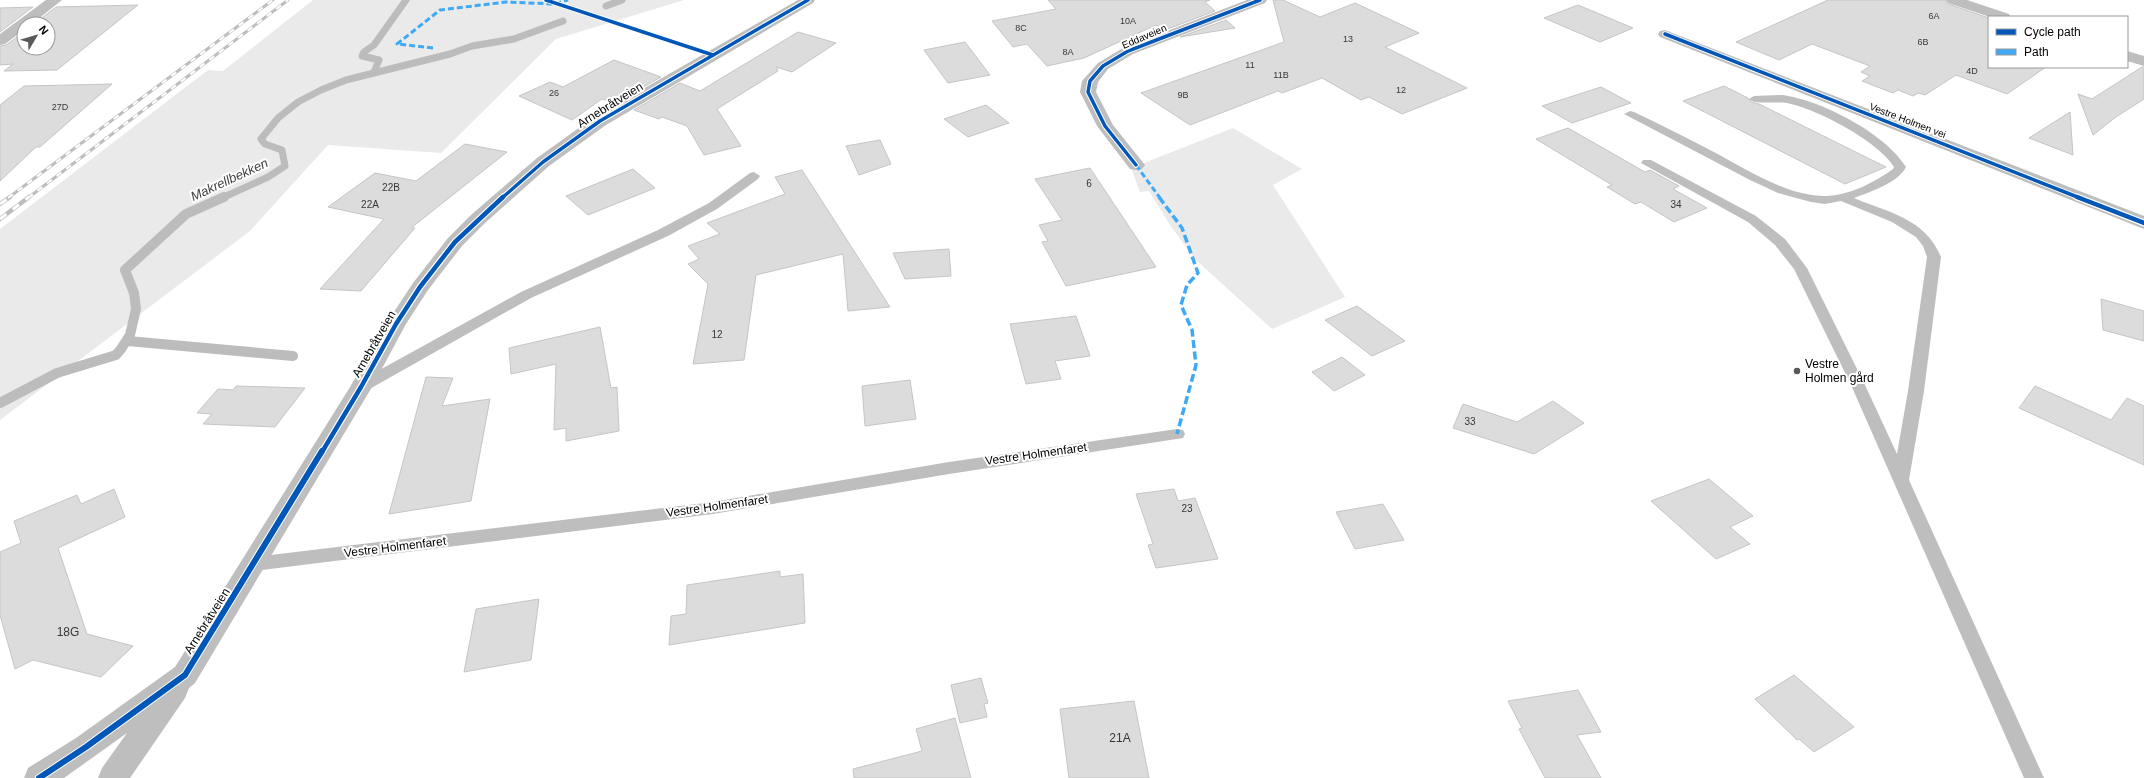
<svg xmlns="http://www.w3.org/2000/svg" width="2144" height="778" font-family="Arial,sans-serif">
	<rect width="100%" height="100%" fill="#fff"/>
	<!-- green -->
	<g fill="#eaeaea">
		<path d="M 313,0 L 684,0 L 556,39 L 441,153 L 328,145 L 250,231 L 0,420 L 0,229 L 208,70 L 223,71 Z"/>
		<path d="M 1233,128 L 1302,169 L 1273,185 L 1345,297 L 1272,329 L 1196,260 L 1172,228 L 1149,191 L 1140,192 L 1131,168 Z"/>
	</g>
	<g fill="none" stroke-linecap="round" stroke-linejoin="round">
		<!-- stream-far1 -->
		<g stroke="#bcbcbc" stroke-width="7">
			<path d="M 606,6 L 622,0"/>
			<path d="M 374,72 L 379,60 L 362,56 L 364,52 L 374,45 L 406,0"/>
			<path d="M 222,198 L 268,177 L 285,166 L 282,150 L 265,144 L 261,139 L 278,118 L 298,102 L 321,90 L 346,80 L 450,54 L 472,46 L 514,39 L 563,21"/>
		</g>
		<!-- stream -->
		<g stroke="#bcbcbc" stroke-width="10">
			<path d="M 128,341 L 293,356"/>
			<path d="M 0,403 L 57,373 L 116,355 L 121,349 L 130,335 L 136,309 L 134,293 L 125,270 L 186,214 L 224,197"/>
		</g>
	</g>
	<!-- building -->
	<g fill="#dcdcdc" stroke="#c5c5c5">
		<path d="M 1048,0 L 1210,0 L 1205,2 L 1215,11 L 1165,30 L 1156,25 L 1084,58 L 1047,66 L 1027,44 L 1013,47 L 992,21 L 1056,9 Z"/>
		<path d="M 1273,0 L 1283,0 L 1320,17 L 1355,3 L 1419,33 L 1385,47 L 1467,88 L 1402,114 L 1369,97 L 1361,100 L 1322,78 L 1282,93 L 1278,91 L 1190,125 L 1141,93 L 1284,42 Z"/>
		<path d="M 1828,0 L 1945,0 L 1948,4 L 1989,18 L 1989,67 L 2046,67 L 2007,94 L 1956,75 L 1925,95 L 1918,93 L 1913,96 L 1898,90 L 1893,93 L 1862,81 L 1870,76 L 1861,72 L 1870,66 L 1812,44 L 1779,60 L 1736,42 Z"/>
		<path d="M 138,5 L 57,70 L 4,71 L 13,64 L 0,65 L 0,46 L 6,45 L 24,32 L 24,48 L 48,48 L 48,24 L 34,24 L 56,7 Z"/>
		<path d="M 1578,5 L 1633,28 L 1600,42 L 1544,18 Z"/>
		<path d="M 33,7 L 0,32 L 0,8 Z"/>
		<path d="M 1226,20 L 1235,28 L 1180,37 Z"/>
		<path d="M 798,32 L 836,43 L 792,72 L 776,67 L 778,71 L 717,109 L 741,146 L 704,155 L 687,126 L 662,117 L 659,119 L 634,110 L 680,83 L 700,91 Z"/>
		<path d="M 965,42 L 990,75 L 948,83 L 924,50 Z"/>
		<path d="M 614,60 L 661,77 L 615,103 L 602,99 L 572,120 L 519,96 L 550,82 L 563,87 Z"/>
		<path d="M 2142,67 L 2144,67 L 2144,99 L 2116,117 L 2093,135 L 2078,94 L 2092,99 Z"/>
		<path d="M 112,84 L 40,147 L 36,147 L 0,181 L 0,105 L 24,86 Z"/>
		<path d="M 1724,86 L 1748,98 L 1751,102 L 1759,104 L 1886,167 L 1845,184 L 1683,101 Z"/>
		<path d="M 1601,87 L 1631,103 L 1572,123 L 1542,106 Z"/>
		<path d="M 986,105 L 1009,123 L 968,137 L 944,119 Z"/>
		<path d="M 2070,112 L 2073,155 L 2029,138 Z"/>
		<path d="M 1568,128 L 1645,172 L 1650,170 L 1679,186 L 1673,189 L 1707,208 L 1674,222 L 1641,202 L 1635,204 L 1607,187 L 1612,185 L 1536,139 Z"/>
		<path d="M 880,140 L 891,164 L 859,175 L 846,146 Z"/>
		<path d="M 465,144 L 507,152 L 411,228 L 415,228 L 361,291 L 320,289 L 384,219 L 328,207 L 375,173 L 416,181 Z"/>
		<path d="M 1090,168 L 1156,267 L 1066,286 L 1042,242 L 1048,241 L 1039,225 L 1062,220 L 1035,179 Z"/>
		<path d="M 633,169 L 655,188 L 588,215 L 566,196 Z"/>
		<path d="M 802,170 L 890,307 L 848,311 L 843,254 L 756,275 L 744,360 L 693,364 L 708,284 L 688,264 L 699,259 L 688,246 L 720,234 L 707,223 L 785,194 L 775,177 Z"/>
		<path d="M 949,249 L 951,276 L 905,279 L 893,253 Z"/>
		<path d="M 2101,299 L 2144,311 L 2144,341 L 2103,330 Z"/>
		<path d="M 1357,306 L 1405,341 L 1372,356 L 1325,320 Z"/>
		<path d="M 1076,316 L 1090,356 L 1055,361 L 1061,379 L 1026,384 L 1010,324 Z"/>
		<path d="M 600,327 L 611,388 L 617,387 L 619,431 L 566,441 L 566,428 L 554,430 L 556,364 L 511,374 L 509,348 Z"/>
		<path d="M 1342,357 L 1365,375 L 1334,391 L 1312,372 Z"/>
		<path d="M 426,377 L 453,378 L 442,406 L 490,399 L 471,501 L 389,514 Z"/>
		<path d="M 910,380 L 916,419 L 865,426 L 862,386 Z"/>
		<path d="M 236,386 L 305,388 L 275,427 L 203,424 L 212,414 L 197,413 L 218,389 L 233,390 Z"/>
		<path d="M 2035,386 L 2111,420 L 2127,398 L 2144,406 L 2144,465 L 2019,408 Z"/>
		<path d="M 1553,401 L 1584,423 L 1534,454 L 1453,428 L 1463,404 L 1517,422 Z"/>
		<path d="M 1709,479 L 1753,516 L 1730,527 L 1750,544 L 1716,559 L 1651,501 Z"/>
		<path d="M 114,489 L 125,517 L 58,548 L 87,634 L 133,646 L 101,677 L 33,660 L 15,669 L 0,615 L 0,552 L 21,543 L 14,521 L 77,495 L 81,504 Z"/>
		<path d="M 1174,489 L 1178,501 L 1195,498 L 1218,559 L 1156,568 L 1148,545 L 1153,544 L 1136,494 Z"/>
		<path d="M 1383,504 L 1404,540 L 1355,549 L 1336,512 Z"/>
		<path d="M 780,571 L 780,577 L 803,574 L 805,623 L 669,645 L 671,616 L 686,614 L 687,585 Z"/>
		<path d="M 539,599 L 531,660 L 464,672 L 476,609 Z"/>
		<path d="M 1794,675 L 1854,727 L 1814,752 L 1799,739 L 1797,740 L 1755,699 Z"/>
		<path d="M 981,678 L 988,703 L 984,704 L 987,717 L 960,723 L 951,685 Z"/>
		<path d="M 1578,690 L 1601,732 L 1577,735 L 1601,778 L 1545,778 L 1519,729 L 1522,728 L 1508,701 Z"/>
		<path d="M 1134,701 L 1149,778 L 1069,778 L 1060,709 Z"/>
		<path d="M 955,718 L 971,778 L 854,778 L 853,769 L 922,751 L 916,729 Z"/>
	</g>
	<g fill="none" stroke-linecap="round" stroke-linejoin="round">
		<!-- service -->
		<g fill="#bebebe" fill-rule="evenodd">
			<path d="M 1782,95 C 1821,100 1885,133 1906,167 C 1898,183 1870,192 1854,198 C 1889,213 1925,218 1941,257 L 1924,391 L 1909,480 L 2044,778 L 2024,778 L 1851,385 L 1794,269 L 1775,245 L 1748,222 L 1641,163 L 1643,160 L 1651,160 L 1756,216 L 1785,239 L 1807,268 L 1865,385 L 1897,454 L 1908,391 L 1927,257 L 1923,246 L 1916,237 L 1892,222 L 1841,201 L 1825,204 L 1811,202 L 1778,193 L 1750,180 L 1624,114 L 1630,111 L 1634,112 C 1660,124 1685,137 1710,150 C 1745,168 1785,196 1826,196 C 1848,196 1875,182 1893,169 L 1894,167 C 1878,141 1817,109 1787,103 C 1778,101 1753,105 1749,99 L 1754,96 Z"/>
			<path d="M 754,172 L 760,176 L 758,179 L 717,209 L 668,236 L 531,298 L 366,391 L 356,391 L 354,387 L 356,383 L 521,292 L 658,230 L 709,203 L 750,173 Z"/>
			<path d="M 1177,429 L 1183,430 L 1185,434 L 1183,438 L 949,474 L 713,514 L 254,571 L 248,569 L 245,564 L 248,559 L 254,557 L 713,502 L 949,462 Z"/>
		</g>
		<!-- minor -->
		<g fill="#bebebe" fill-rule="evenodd">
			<path d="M 46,0 L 62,0 L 32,24 L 24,24 L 24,30 L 5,44 L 0,45 L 0,34 Z"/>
			<path d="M 798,0 L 815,0 L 813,3 L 606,125 L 549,166 L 485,223 L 462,246 L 428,290 L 406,324 L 372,387 L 195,683 L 189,688 L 185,698 L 130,778 L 98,778 L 102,768 L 127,733 L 64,778 L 24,778 L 28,768 L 76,738 L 175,667 L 350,387 L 386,324 L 413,283 L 448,238 L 471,215 L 537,158 L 594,117 Z"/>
			<path d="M 1247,0 L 1267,0 L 1265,3 L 1133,54 L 1108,69 L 1098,82 L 1096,92 L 1113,125 L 1145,165 L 1142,169 L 1136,170 L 1130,169 L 1097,126 L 1080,92 L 1082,81 L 1098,63 L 1123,48 Z"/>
			<path d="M 1946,0 L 1967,0 L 2009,14 L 2011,17 L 1990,17 L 1948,3 Z"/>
			<path d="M 1665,30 L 2144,216 L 2144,229 L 1660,37 L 1658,34 L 1660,31 Z"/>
			<path d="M 2127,51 L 2144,56 L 2144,66 L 2127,61 Z"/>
		</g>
		<defs>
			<g id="rail-far1">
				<path d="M 8,198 L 273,0"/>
				<path d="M 28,198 L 288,0"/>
			</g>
			<g id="rail">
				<path d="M 0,204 L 10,197"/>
				<path d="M 0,219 L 29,197"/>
			</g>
		</defs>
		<!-- rail-far1 casing -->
		<use href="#rail-far1" stroke="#bdbdbd" stroke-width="3"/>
		<!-- rail casing -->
		<use href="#rail" stroke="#bdbdbd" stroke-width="4.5"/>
		<!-- rail-far1 -->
		<use href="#rail-far1" stroke="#fff" stroke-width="2" stroke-dasharray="6" stroke-linecap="butt"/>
		<!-- rail -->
		<use href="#rail" stroke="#fff" stroke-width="3" stroke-dasharray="8" stroke-linecap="butt"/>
		<!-- quiet-far1 -->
		<g stroke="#3fa9f5" stroke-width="3" stroke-dasharray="6 3" stroke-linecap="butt">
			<path d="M 433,48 L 397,44 L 440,10 L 506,2 L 554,4 L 568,0"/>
			<path d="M 1136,165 L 1160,198"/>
		</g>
		<!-- quiet -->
		<path stroke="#3fa9f5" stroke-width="3.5" stroke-dasharray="8 3.5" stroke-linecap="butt" d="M 1159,197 L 1182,228 L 1198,273 L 1187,285 L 1181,305 L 1192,330 L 1196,365 L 1177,434"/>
		<defs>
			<g id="cycleway-far2">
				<path d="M 546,0 L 713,55"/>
				<path d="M 1665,34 L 2080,198"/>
				<path d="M 1136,165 L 1105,126 L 1088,92 L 1090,81 L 1103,66 L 1128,51 L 1260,0"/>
				<path d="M 502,198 L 543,162 L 600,121 L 808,0"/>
			</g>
			<g id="cycleway-far1">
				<path d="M 2077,197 L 2144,223"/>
				<path d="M 322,452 L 361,387 L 396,324 L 420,287 L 455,242 L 503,197"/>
			</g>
			<path id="cycleway" d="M 39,778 L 86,747 L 185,675 L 322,451"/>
		</defs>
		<!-- cycleway-far2 casing -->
		<use href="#cycleway-far2" stroke="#fff" stroke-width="5.5"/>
		<!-- cycleway-far1 casing -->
		<use href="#cycleway-far1" stroke="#fff" stroke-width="7"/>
		<!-- cycleway casing -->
		<use href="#cycleway" stroke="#fff" stroke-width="8"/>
		<!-- cycleway-far2 -->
		<use href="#cycleway-far2" stroke="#0057b8" stroke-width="3.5"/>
		<!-- cycleway-far1 -->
		<use href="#cycleway-far1" stroke="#0057b8" stroke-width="4.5"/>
		<!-- cycleway -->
		<use href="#cycleway" stroke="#0057b8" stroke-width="6"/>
	</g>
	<!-- markers -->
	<circle fill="#595959" stroke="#fff" stroke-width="1.5" cx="1797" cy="371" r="4"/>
	<g text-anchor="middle" stroke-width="4" stroke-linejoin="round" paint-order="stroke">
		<!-- far-number labels -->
		<g font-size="9" fill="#373737">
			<text x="1934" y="19">6A</text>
			<text x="1128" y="24">10A</text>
			<text x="1021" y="31">8C</text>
			<text x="1348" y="42">13</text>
			<text x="1923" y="45">6B</text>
			<text x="1068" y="55">8A</text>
			<text x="1250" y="68">11</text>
			<text x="1972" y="74">4D</text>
			<text x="1281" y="78">11B</text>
			<text x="1401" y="93">12</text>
			<text x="554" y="96">26</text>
			<text x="1183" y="98">9B</text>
			<text x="60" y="110">27D</text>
		</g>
		<!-- far-street labels -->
		<g font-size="10" fill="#000" stroke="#fff">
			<text transform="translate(1144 36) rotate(-23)" y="4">Eddaveien</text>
			<text transform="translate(1908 120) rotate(21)" y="4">Vestre Holmen vei</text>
		</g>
		<!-- number labels -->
		<g font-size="10" fill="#373737">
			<text x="1089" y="187">6</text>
			<text x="391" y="191">22B</text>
			<text x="370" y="208">22A</text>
			<text x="1676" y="208">34</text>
			<text x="717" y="338">12</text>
			<text x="1470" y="425">33</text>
			<text x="1187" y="512">23</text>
		</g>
		<!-- street labels -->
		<g font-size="12" fill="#000" stroke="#fff">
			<text transform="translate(610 105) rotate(-32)" y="4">Arnebråtveien</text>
			<text transform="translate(374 344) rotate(-60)" y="4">Arnebråtveien</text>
			<text transform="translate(1036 454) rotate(-8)" y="4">Vestre Holmenfaret</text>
			<text transform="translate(717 506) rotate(-8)" y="4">Vestre Holmenfaret</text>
			<text transform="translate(395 547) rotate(-7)" y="4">Vestre Holmenfaret</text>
			<text transform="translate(207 621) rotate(-58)" y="4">Arnebråtveien</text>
		</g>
		<!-- poi labels -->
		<g font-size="12" fill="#000" stroke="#fff" text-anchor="start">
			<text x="1805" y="368">Vestre<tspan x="1805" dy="14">Holmen gård</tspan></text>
		</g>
		<!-- near-number labels -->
		<g font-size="12" fill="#373737">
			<text x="68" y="636">18G</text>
			<text x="1120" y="742">21A</text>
		</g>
		<!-- water labels -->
		<g font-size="13" font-style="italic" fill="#404040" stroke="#fff">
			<text transform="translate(229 179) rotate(-25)" y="5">Makrellbekken</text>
		</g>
	</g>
	<!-- legend -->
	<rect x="1988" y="16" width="140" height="52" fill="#ffffff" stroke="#999999"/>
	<rect x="1996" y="29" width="20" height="6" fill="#0057b8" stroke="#999999"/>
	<text x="2024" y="36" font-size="12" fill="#000000">Cycle path</text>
	<rect x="1996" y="49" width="20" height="6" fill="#3fa9f5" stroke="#999999"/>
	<text x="2024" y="56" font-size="12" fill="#000000">Path</text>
	<!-- north arrow -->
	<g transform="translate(36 36) rotate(52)"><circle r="19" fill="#ffffff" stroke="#999999"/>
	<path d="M0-3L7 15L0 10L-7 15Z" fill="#595959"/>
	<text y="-6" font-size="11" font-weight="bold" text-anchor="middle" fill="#000000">N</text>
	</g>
</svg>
